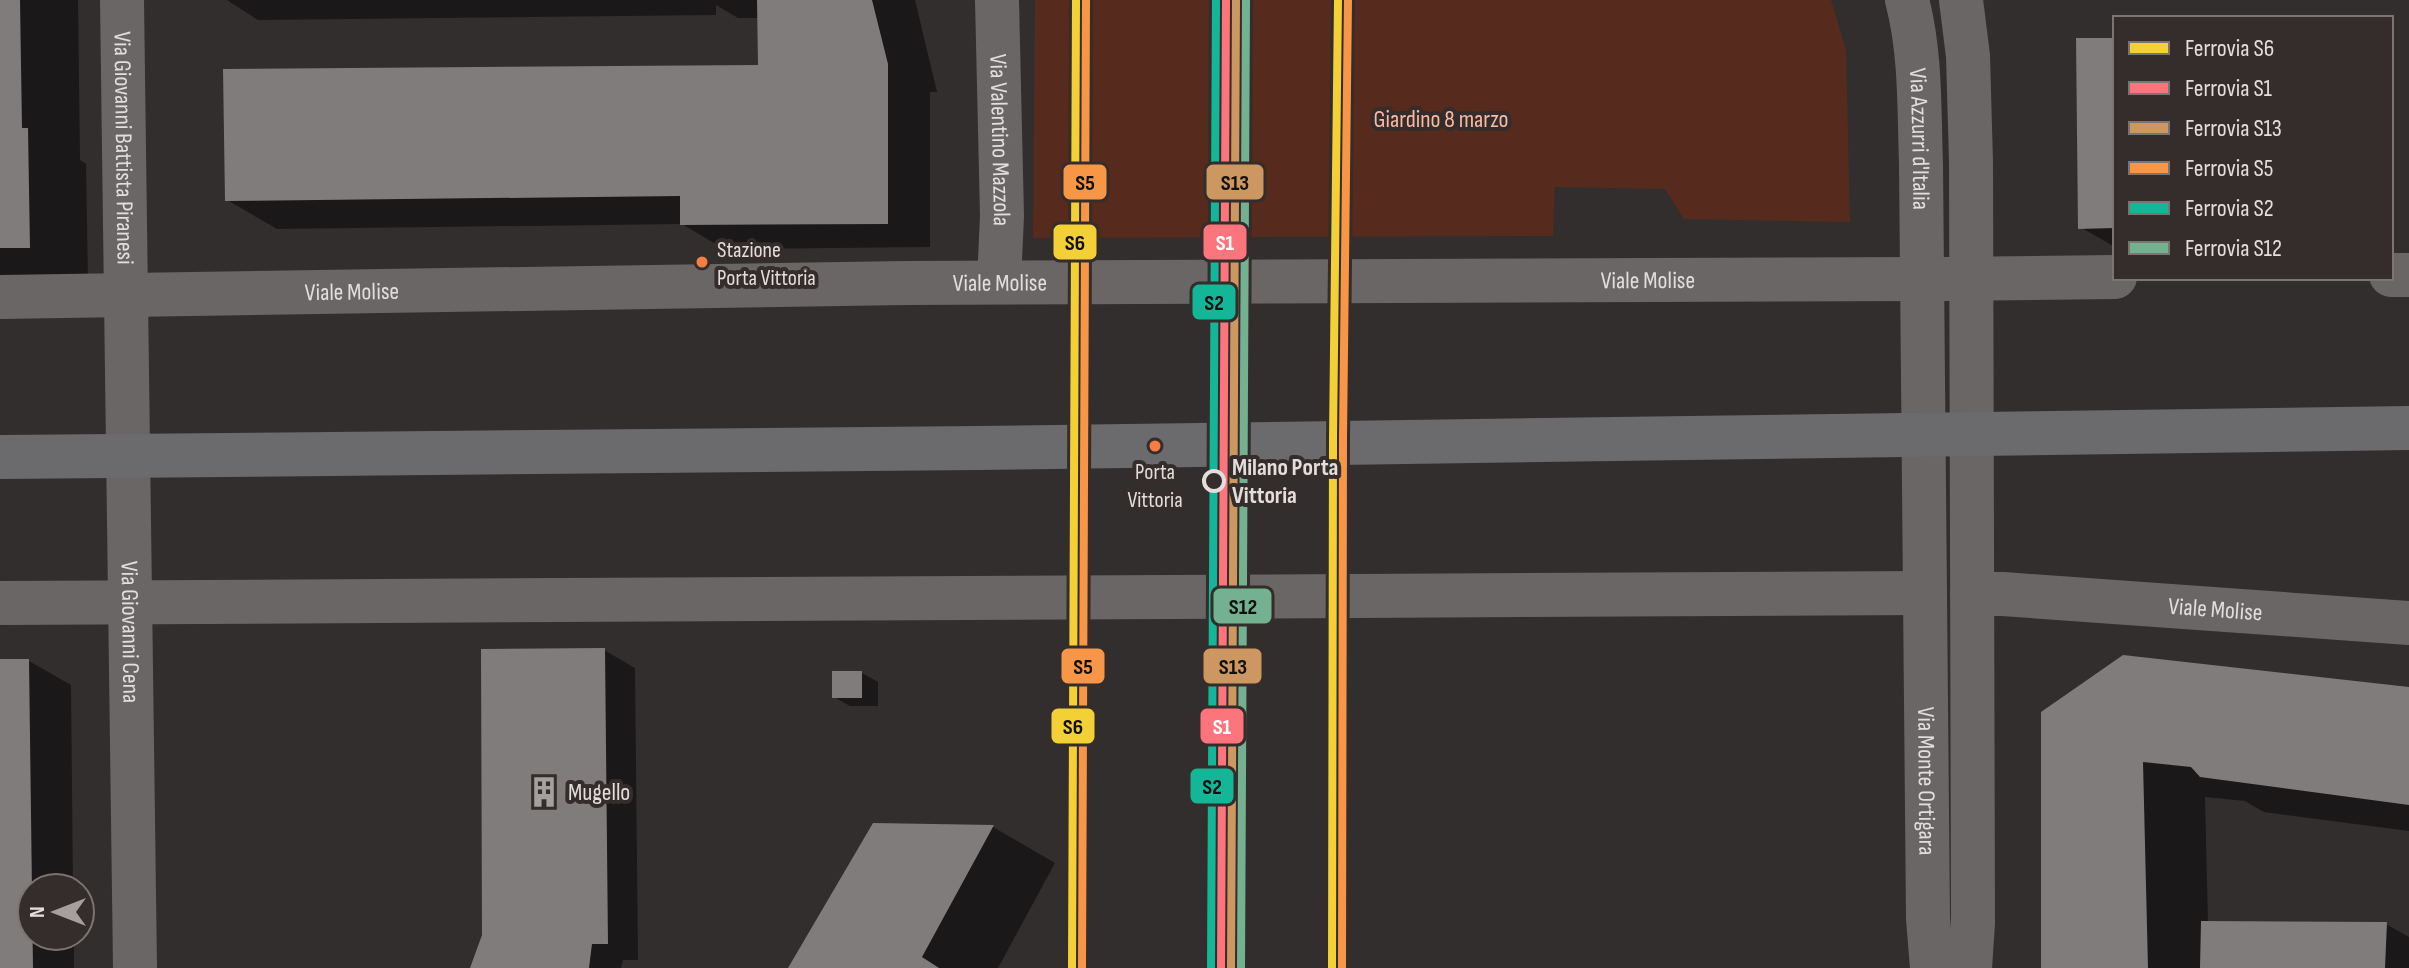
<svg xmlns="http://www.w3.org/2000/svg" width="2409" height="968" font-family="'Sofia Sans Condensed',sans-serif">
	<rect width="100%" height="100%" fill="#322e2d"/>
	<!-- green -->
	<path fill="#562b1d" d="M 1035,0 L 1831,0 L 1846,50 L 1850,222 L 1684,219 L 1665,189 L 1555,187 L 1553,236 L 1033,238 Z"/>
	<!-- shadow -->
	<g fill="#0007">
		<path d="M 0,0 L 78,0 L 80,160 L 86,164 L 88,281 L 0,281 Z"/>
		<path d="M 227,0 L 915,0 L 937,92 L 930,92 L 930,247 L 724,249 L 682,224 L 277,229 L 227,200 L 766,67 L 759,18 L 738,18 L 716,5 L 716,15 L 258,20 Z"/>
		<path d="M 2115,40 L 2115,247 L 2080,227 Z"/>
		<path d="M 604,650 L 635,668 L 638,960 L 623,960 L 621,968 L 472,968 Z"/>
		<path d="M 0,661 L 29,661 L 71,685 L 73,888 L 32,888 L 32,936 L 74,936 L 74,968 L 0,968 Z"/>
		<path d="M 862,673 L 878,682 L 878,706 L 850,706 L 834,697 Z"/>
		<path d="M 2409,689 L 2409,831 L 2264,812 L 2245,801 L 2205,797 L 2208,923 L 2386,924 L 2409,937 L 2409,968 L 2043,968 L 2043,713 Z"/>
		<path d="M 875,825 L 993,827 L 1055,863 L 998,968 L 790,968 Z"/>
	</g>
	<!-- building -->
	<g fill="#7f7c7b">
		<path d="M 0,0 L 20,0 L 22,128 L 28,128 L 30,248 L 0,248 Z"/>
		<path d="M 757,0 L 872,0 L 888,64 L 888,224 L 680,225 L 680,196 L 225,201 L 223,69 L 758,65 Z"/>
		<path d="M 2076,38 L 2115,38 L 2115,228 L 2078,229 Z"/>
		<path d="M 605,648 L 608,944 L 592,944 L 589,968 L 470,968 L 482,935 L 481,649 Z"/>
		<path d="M 2123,655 L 2409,687 L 2409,805 L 2200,777 L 2191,767 L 2143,762 L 2148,968 L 2041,968 L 2041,712 Z"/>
		<path d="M 0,659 L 29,659 L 33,968 L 0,968 Z"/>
		<rect x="832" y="671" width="30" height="27"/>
		<path d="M 873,823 L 994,825 L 922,957 L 939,968 L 788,968 Z"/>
		<path d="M 2201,921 L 2387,922 L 2385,968 L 2200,968 Z"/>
	</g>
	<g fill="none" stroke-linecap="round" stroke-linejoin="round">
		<!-- minor -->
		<g stroke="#696665" stroke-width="44">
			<path id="s1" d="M 122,0 L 135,968"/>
			<path id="s2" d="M 997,0 L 1002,216 L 999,282"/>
			<path id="s3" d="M 0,297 L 906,283 L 1922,279"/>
			<path id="s4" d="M 1972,594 L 2003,594 L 2409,623"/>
			<path d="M 0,603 L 1925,593"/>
		</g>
		<!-- tertiary -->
		<g stroke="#696665" stroke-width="44">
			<path id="s5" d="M 1907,0 C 1921,53 1919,109 1921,164 L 1928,918 L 1932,968"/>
			<path d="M 1961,0 L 1968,56 L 1971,162 L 1973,923 L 1970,968"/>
			<path d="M 2391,275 L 2409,275"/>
			<path d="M 1945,279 L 2115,277"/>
		</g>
		<!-- secondary -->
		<path stroke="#6b6a6c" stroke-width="44" d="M 0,457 L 977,448 L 2409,428"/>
		<defs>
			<g id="rail-1">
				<path d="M 1072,968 L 1076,0"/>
				<path d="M 1332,968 L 1333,438 L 1338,0"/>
			</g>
			<path id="rail-2" d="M 1221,968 L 1226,0"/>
			<path id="rail-3" d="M 1231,968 L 1236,0"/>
			<g id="rail-4">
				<path d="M 1082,968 L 1086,0"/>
				<path d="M 1342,968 L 1343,438 L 1348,0"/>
			</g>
			<path id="rail-5" d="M 1211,968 L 1216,0"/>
			<path id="rail-6" d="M 1241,968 L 1246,0"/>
		</defs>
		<!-- rail-1 casing -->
		<use href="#rail-1" stroke="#342d2b" stroke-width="14"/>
		<!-- rail-2 casing -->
		<use href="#rail-2" stroke="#342d2b" stroke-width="14"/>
		<!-- rail-3 casing -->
		<use href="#rail-3" stroke="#342d2b" stroke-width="14"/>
		<!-- rail-4 casing -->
		<use href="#rail-4" stroke="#342d2b" stroke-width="14"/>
		<!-- rail-5 casing -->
		<use href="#rail-5" stroke="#342d2b" stroke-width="14"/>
		<!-- rail-6 casing -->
		<use href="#rail-6" stroke="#342d2b" stroke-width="14"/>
		<!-- rail-1 -->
		<use href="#rail-1" stroke="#f3d035" stroke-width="8"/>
		<!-- rail-2 -->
		<use href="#rail-2" stroke="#fc747c" stroke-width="8"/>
		<!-- rail-3 -->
		<use href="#rail-3" stroke="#cc9760" stroke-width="8"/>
		<!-- rail-4 -->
		<use href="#rail-4" stroke="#f79647" stroke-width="8"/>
		<!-- rail-5 -->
		<use href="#rail-5" stroke="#13b798" stroke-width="8"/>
		<!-- rail-6 -->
		<use href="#rail-6" stroke="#73b191" stroke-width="8"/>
	</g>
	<!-- icons -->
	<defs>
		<symbol id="building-bare" viewBox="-9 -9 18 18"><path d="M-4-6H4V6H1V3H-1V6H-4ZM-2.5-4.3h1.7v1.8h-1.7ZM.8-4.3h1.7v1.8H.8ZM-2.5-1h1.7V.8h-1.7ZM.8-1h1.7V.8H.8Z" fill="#a4a09f" stroke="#342d2b" stroke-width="2.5" paint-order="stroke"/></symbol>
	</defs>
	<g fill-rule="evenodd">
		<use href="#building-bare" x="522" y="770" width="44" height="44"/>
	</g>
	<!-- markers -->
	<g fill="#f77d43" stroke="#342d2b" stroke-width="3">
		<circle cx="702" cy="262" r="7"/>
		<circle cx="1155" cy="446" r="7"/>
	</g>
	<circle fill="#342d2b" stroke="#e2dedd" stroke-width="4" cx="1214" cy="481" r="10"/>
	<g text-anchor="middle" stroke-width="8" stroke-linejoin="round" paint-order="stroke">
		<!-- bus labels -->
		<g font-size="22" fill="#e2dedd" stroke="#342d2b" text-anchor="start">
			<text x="717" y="257">Stazione<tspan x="717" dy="28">Porta Vittoria</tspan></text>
			<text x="1155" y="479" text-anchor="middle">Porta<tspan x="1155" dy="28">Vittoria</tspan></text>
		</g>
		<!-- park labels -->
		<g font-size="24" fill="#fab9a3" stroke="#342d2b">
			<text x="1441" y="127">Giardino 8 marzo</text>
		</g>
		<!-- street labels -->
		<g font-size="24" fill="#e2dedd" stroke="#342d2b">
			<text dy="8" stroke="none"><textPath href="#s5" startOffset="140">Via Azzurri d'Italia</textPath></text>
			<text dy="8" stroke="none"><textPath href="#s2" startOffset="140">Via Valentino Mazzola</textPath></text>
			<text dy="8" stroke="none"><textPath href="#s1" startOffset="148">Via Giovanni Battista Piranesi</textPath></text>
			<text dy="8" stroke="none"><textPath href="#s3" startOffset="1648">Viale Molise</textPath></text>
			<text dy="8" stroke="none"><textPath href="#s3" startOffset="1000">Viale Molise</textPath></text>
			<text dy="8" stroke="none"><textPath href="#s3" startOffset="352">Viale Molise</textPath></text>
			<text dy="8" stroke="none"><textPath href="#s4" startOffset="244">Viale Molise</textPath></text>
			<text dy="8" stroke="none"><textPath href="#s1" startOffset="632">Via Giovanni Cena</textPath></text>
			<text dy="8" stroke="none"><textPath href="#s5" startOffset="782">Via Monte Ortigara</textPath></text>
		</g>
		<!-- stop labels -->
		<g font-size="24" font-weight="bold" fill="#e2dedd" stroke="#342d2b" text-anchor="start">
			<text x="1232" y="475">Milano Porta<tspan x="1232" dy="28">Vittoria</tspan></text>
		</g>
		<!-- poi labels -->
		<g font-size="24" fill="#e2dedd" stroke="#342d2b" text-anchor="start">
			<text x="568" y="800">Mugello</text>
		</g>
	</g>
	<g stroke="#342d2b" stroke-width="3">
		<rect x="1062" y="163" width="46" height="38" rx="8" fill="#f79647"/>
		<rect x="1205" y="163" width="60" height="38" rx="8" fill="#cc9760"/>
		<rect x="1202" y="223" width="46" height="38" rx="8" fill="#fc747c"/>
		<rect x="1052" y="223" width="46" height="38" rx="8" fill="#f3d035"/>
		<rect x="1191" y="283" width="46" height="38" rx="8" fill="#13b798"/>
		<rect x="1212" y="587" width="61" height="38" rx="8" fill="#73b191"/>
		<rect x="1060" y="647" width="46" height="38" rx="8" fill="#f79647"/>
		<rect x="1202" y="647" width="61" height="38" rx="8" fill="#cc9760"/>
		<rect x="1050" y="707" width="46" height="38" rx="8" fill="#f3d035"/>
		<rect x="1199" y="707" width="46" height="38" rx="8" fill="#fc747c"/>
		<rect x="1189" y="767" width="46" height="38" rx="8" fill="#13b798"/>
	</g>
	<g font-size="22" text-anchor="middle" font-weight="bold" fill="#fff">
		<text x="1225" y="250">S1</text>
		<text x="1222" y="734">S1</text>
	</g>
	<g font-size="22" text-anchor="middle" font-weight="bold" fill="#111">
		<text x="1085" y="190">S5</text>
		<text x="1235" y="190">S13</text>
		<text x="1075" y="250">S6</text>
		<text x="1214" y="310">S2</text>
		<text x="1243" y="614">S12</text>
		<text x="1083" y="674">S5</text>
		<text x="1233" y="674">S13</text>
		<text x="1073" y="734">S6</text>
		<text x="1212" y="794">S2</text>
	</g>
	<!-- legend -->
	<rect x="2113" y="16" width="280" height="264" fill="#342d2b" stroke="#7a7472" stroke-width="2"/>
	<rect x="2129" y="42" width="40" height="12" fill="#f3d035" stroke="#7a7472" stroke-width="2"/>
	<text x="2185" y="56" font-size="24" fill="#e2dedd">Ferrovia S6</text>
	<rect x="2129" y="82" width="40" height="12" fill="#fc747c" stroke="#7a7472" stroke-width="2"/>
	<text x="2185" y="96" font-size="24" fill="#e2dedd">Ferrovia S1</text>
	<rect x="2129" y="122" width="40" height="12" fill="#cc9760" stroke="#7a7472" stroke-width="2"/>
	<text x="2185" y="136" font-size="24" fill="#e2dedd">Ferrovia S13</text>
	<rect x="2129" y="162" width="40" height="12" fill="#f79647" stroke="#7a7472" stroke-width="2"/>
	<text x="2185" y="176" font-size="24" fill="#e2dedd">Ferrovia S5</text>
	<rect x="2129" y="202" width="40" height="12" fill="#13b798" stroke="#7a7472" stroke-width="2"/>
	<text x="2185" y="216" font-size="24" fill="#e2dedd">Ferrovia S2</text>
	<rect x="2129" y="242" width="40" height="12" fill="#73b191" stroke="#7a7472" stroke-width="2"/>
	<text x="2185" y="256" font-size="24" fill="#e2dedd">Ferrovia S12</text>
	<!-- north arrow -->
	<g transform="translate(56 912) rotate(270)"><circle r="38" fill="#342d2b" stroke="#7a7472" stroke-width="2"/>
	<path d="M0-6L14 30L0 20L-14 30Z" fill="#a4a09f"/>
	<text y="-12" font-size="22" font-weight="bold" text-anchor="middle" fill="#e2dedd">N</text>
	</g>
</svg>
